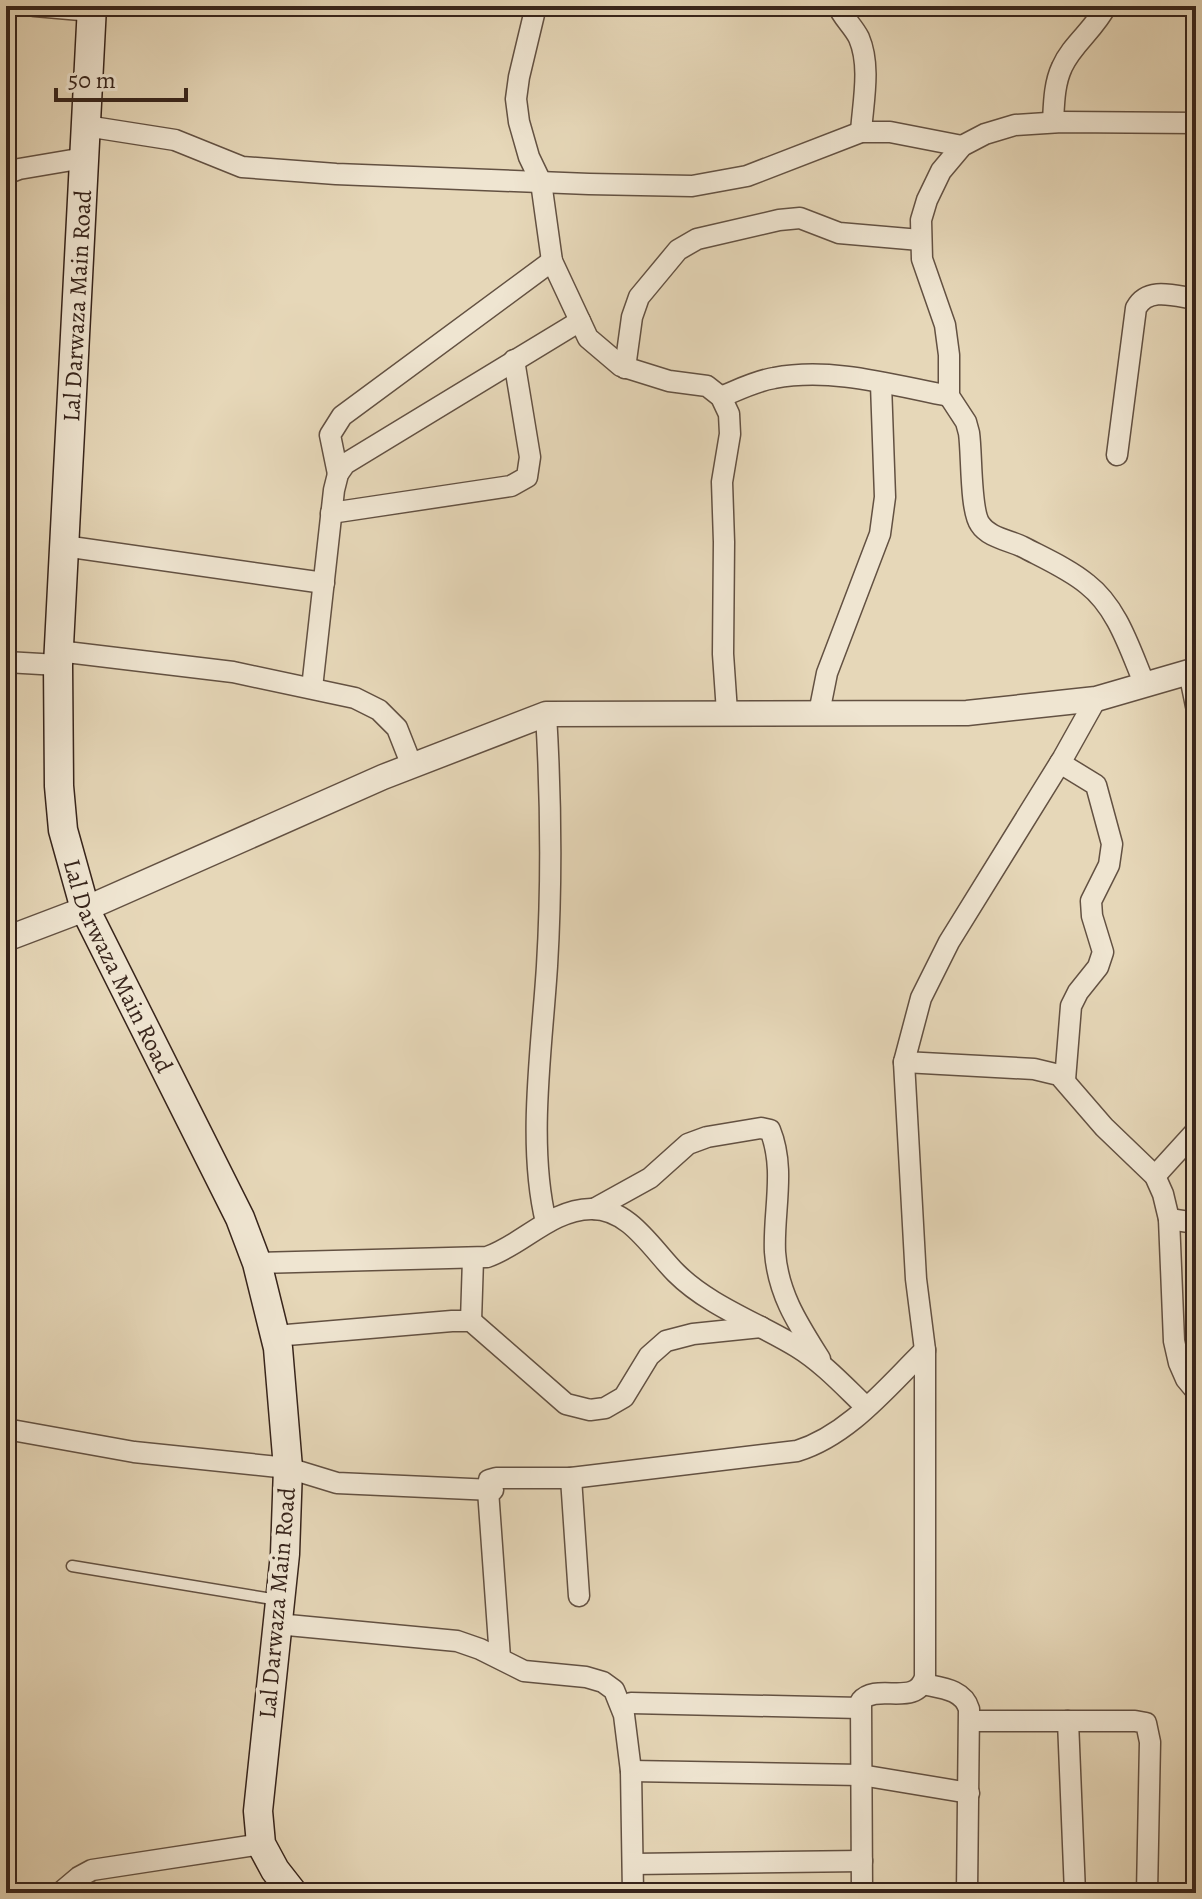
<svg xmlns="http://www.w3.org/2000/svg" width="1202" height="1899" font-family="Alegreya,serif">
	<rect width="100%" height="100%" fill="#e6d7b8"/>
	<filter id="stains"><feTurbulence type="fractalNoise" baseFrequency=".0025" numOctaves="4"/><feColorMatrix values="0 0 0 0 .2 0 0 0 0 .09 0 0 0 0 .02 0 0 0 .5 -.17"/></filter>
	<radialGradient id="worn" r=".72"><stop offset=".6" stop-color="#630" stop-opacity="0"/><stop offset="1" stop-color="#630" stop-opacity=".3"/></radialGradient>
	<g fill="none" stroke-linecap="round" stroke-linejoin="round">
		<defs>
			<path id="service" d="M 72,1566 L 278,1600"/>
			<g id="minor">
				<path d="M 35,6 L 92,11"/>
				<path d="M 536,6 L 519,77 L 516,99 L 519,122 L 529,157 L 541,182 L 552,261 L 588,338 L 621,366 L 669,381 L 707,386 L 721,397 L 729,414 L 730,434 L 722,482 L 724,542 L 723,654 L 727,712"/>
				<path d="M 838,6 C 843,18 853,26 859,38 C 871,66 863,102 861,132"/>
				<path d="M 1053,122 C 1054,104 1054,84 1062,67 C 1072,44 1095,29 1106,6"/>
				<path d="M 86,126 L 175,140 L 242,167 L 336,174 L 589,184 L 692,186 L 747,176 L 861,132 L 890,132 L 962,146"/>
				<path d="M 6,174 L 19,169 L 84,158"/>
				<path d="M 625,368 L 632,317 L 639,297 L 678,250 L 697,239 L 779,220 L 800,218 L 839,233 L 920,240"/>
				<path d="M 721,397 C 738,390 755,381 774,378 C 832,367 892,385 949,396"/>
				<path d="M 1117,455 L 1136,308 C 1148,286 1175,296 1196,299"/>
				<path d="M 338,474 L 330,435 L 342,416 L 552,261"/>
				<path d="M 331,513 L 511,486 L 527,477 L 530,457 L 514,360"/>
				<path d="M 64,546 L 324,583"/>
				<path d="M 58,651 L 233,672 L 355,698 L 379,710 L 397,728 L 412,766"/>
				<path d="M 6,662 L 58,665"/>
				<path d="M 1189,672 L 1196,706"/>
				<path d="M 1145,685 C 1130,650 1118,608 1087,584 C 1069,569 1044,558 1023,547 C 1009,540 989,538 980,524 C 970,510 972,453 969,433 L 966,422 L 949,396 L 949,355 L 945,325 L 922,259 L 921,220 L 927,200 L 941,171 L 962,146 L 985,134 L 1015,125 L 1062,122 L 1196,123"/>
				<path d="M 312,688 L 334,490 L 338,474 L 345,464 L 580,321"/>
				<path d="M 1096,699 L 1063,758 L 949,942 L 921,998 L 904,1062 L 1034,1069 L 1059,1075 L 1104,1127 L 1155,1176 L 1163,1194 L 1169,1219 L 1174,1341 L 1179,1363 L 1186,1379 L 1196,1391"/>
				<path d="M 819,713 L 827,673 L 880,534 L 885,497 L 881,384"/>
				<path d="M 546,714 C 551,798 552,882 547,966 C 542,1047 527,1144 546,1222"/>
				<path d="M 1060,763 L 1096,785 L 1112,844 L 1109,865 L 1091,901 L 1092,916 L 1103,952 L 1098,967 L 1078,992 L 1071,1006 L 1065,1080"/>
				<path d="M 1155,1176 L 1196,1131"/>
				<path d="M 594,1209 L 650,1178 L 688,1144 L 707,1137 L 761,1128 L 770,1130 C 786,1169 773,1212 775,1252 C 778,1294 798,1324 820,1359"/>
				<path d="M 1169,1219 L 1196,1223"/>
				<path d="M 257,1263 L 487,1257 C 524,1244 550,1210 591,1209 C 629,1208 652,1249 676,1273 C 709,1306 758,1323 797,1347 C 823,1363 844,1386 866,1407"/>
				<path d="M 471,1321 L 473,1259"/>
				<path d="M 275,1336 L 452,1321 L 471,1321 L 566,1404 L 590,1410 L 605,1408 L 624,1397 L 649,1356 L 666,1341 L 693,1334 L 761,1327"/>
				<path d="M 6,1429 L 134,1452 L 288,1468 L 337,1483 L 493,1490"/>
				<path d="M 571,1478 L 579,1596"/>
				<path d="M 277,1624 L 457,1641 L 480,1649 L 524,1671 L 586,1677 L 603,1682 L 614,1690 L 624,1715 L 631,1771 L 633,1893"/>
				<path d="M 500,1658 L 488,1490 L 489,1480 L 496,1478 L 571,1478 L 797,1451 C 849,1435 887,1387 925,1350"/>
				<path d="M 923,1684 C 941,1688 963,1689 969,1709 L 967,1893"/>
				<path d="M 631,1703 L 860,1708"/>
				<path d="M 971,1721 L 1135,1721 L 1146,1723 L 1150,1742 L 1147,1893"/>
				<path d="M 1068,1721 L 1075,1893"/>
				<path d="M 631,1771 L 861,1775 L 969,1793"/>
				<path d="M 633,1864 L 862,1861"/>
				<path d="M 60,1893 L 79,1877 L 92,1870 L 261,1844"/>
				<path d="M 862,1893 L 861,1701 C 877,1682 916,1708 925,1677 L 925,1350 L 916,1279 L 904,1062"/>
			</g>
			<path id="tertiary" d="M 6,939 L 85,909 L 383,777 L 546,714 L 967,713 L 1096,699 L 1196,670"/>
			<g id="secondary">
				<path id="s1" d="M 92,6 L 58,665 L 59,786 L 63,830 L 85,909 L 240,1218 L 257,1263 L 278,1348 L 288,1468 L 285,1554 L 258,1811 L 261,1844 L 275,1870 L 293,1893"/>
			</g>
		</defs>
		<!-- service casing -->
		<use href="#service" stroke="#635142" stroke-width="13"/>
		<!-- minor casing -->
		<use href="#minor" stroke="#635142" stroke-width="23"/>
		<!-- tertiary casing -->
		<use href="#tertiary" stroke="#635142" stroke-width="27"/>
		<!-- secondary casing -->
		<use href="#secondary" stroke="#37241b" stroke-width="31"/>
		<!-- service -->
		<use href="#service" stroke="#efe5d1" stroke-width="10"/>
		<!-- minor -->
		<use href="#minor" stroke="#efe5d1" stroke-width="20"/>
		<!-- tertiary -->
		<use href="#tertiary" stroke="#efe5d1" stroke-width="24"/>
		<!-- secondary -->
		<use href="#secondary" stroke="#efe5d1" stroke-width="28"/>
	</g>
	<g text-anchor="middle" stroke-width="8" stroke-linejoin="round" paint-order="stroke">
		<!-- street labels -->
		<g font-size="24" fill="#37241b" stroke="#efe5d1">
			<text transform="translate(77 306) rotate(-87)" y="8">Lal Darwaza Main Road</text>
			<text dy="8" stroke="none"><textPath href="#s1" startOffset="972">Lal Darwaza Main Road</textPath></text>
			<text transform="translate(277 1603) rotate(-85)" y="8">Lal Darwaza Main Road</text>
		</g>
	</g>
	<!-- margin -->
	<rect width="1202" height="1899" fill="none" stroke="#e6d7b8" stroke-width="32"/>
	<rect x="8" y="8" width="1186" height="1883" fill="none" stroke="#37241b" stroke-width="4"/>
	<rect x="16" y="16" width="1170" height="1867" fill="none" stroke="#37241b" stroke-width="2"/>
	<!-- scale -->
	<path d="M56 88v12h130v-12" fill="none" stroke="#37241b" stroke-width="4"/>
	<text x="68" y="88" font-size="24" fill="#37241b" stroke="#efe5d1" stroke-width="6" paint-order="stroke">50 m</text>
	<rect width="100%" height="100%" filter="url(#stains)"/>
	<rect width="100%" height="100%" fill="url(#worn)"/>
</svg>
